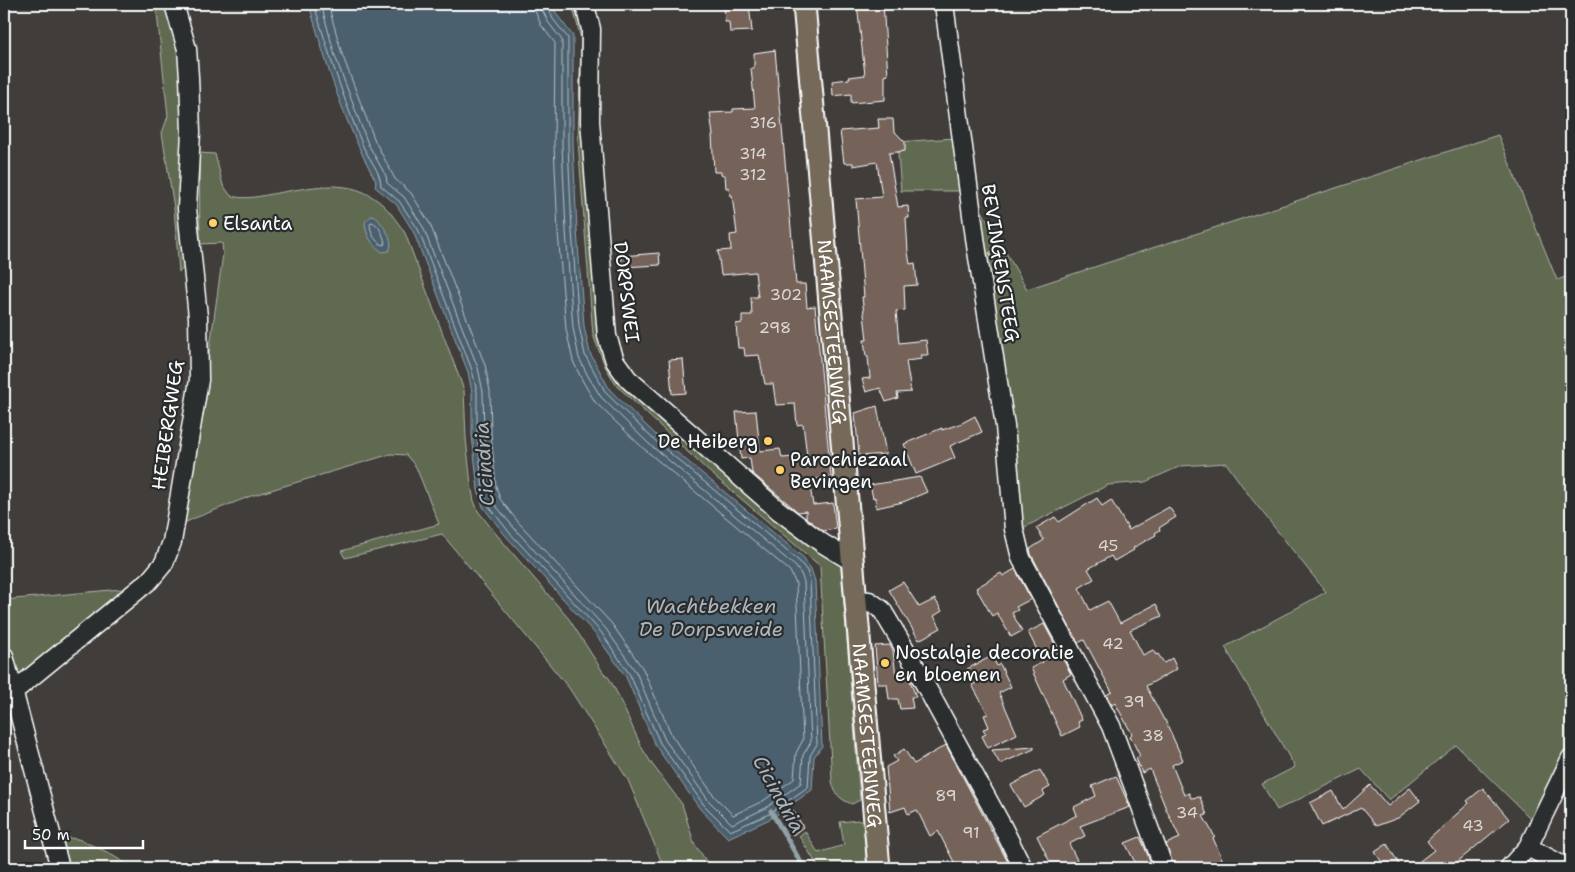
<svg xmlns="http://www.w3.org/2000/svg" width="1575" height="872" font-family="'Shantell Sans',sans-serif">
	<rect width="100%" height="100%" fill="#403d3b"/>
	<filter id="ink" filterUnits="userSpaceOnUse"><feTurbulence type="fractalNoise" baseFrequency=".02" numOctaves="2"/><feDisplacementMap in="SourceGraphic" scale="10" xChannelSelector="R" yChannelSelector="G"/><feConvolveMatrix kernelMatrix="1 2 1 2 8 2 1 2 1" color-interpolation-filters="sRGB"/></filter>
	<g filter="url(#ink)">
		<!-- green -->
		<g fill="#606a51" stroke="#b0b4a8">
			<path d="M 156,4 L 172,4 L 182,45 L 187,265 L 179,272 L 174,208 L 162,133 L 168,116 Z"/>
			<path d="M 572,4 L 580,4 L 590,39 L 608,353 L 717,465 L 830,559 L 841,566 L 860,800 L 852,804 C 840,800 834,793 832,781 L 820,566 L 706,469 L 616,385 L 605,366 L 593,335 L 578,141 L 581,39 Z"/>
			<path d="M 1498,135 L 1557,280 L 1571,275 L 1571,742 L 1532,820 L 1456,745 L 1389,800 L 1361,769 L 1277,810 L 1262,784 L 1295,767 L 1225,647 L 1326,592 L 1251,498 L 1226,463 L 1181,466 L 1145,482 L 1108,485 L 1021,529 L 978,204 L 1027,289 Z"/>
			<path d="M 955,138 L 962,191 L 901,191 L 897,142 Z"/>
			<path d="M 199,153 L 215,154 L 223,185 L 231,196 C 247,200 261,196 277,193 C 308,188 346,178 374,198 C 387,206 396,220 405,233 L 464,390 L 466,438 L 471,485 L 474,501 L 478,511 L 497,535 L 569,619 L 603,672 L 609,678 L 617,693 L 642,748 L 652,764 L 682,804 L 694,843 L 711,868 L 664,868 L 628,780 L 569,688 L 442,534 L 345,558 L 341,551 L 439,524 L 416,467 L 406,455 L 391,454 L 251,496 L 195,518 L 182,524 L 191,465 L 207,387 L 207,368 L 223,254 L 222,243 L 200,244 Z"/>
			<path d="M 132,588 L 20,679 L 15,677 L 4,626 L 4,600 Z"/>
			<path d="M 858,820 L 864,824 L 867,868 L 819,868 L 799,836 L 805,831 L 818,853 L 844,845 L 840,822 Z"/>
			<path d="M 60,837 L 78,839 L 107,852 L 133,868 L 68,868 Z"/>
		</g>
		<!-- water -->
		<g fill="#4b606e" stroke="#93a0a8">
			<path d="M 309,4 L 551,4 L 558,16 L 573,36 L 573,145 L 577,230 L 584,326 L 590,353 L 610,390 L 656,435 L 804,558 L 811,569 L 815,581 L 822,746 L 814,757 L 812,790 L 772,818 L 728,838 L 700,809 L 655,745 L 626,677 L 596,635 L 505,535 L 483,507 L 478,490 L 472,435 L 472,392 L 468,372 L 413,231 L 396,204 L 375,187 L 376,181 C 345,125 326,65 309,4 Z"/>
			<path d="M 371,216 L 376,217 C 383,226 395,239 389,251 L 382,252 C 371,243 366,236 365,222 Z"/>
		</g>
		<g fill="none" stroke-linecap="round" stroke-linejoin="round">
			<!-- shore -->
			<g stroke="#b7bfc5" stroke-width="1">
				<path d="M 314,4 C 328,52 343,97 362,144 C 367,157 381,171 381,186 L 399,201 L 418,229 L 472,370 L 477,392 L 477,435 L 483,489 L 488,505 L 509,532 L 601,632 L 630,675 L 660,743 L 704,805 L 730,831 L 769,814 L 808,787 L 810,756 L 817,744 L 810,581 L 807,571 L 800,562 L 652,438 L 606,393 L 585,355 L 579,326 L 572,231 L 568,145 L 568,38 L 553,19 L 547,4"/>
				<path d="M 321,4 L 335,56 L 368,144 L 386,176 L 387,183 L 404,197 L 423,227 L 478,368 L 483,392 L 484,435 L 489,488 L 493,502 L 514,528 L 606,629 L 636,672 L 665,740 L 709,801 L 732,824 L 766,808 L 801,783 L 803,755 L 811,742 L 804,582 L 801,574 L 795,566 L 648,443 L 601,397 L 588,376 L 579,358 L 573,328 L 566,231 L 562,145 L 562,40 L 548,22 L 542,9 L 541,4"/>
				<path d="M 328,4 L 342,54 L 375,141 L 395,179 L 411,193 L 430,224 L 485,365 L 490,391 L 491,434 L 496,486 L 500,499 L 519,523 L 612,624 L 643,669 L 672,736 L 715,797 L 733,815 L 763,801 L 794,779 L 796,753 L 803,740 L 796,584 L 790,571 L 643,448 L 595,402 L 582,380 L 573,361 L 566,329 L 558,232 L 554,145 L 555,43 L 541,25 L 535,11 L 534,4"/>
				<path d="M 372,222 C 380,225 383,235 385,243 L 384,245 C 375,243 371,233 370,225 Z"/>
			</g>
			<!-- stream -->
			<path stroke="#93a0a8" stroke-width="5" d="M 771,811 L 804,868"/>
		</g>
		<!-- building -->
		<g fill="#74635a" stroke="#fff">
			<path d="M 724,4 L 749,4 L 752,31 L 730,32 L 729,22 L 725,22 Z"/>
			<path d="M 857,4 L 883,4 L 888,75 L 885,76 L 885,100 L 851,103 L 851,94 L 833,96 L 832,81 L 849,79 L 849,77 L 865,75 Z"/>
			<path d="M 775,50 L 796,284 L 805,284 L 807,307 L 815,306 L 831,477 L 809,480 L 813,505 L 833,503 L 836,529 L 823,531 L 806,518 L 806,511 L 798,512 L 752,473 L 750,458 L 741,459 L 736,412 L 756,411 L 760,451 L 780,449 L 782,458 L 807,456 L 803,424 L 797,425 L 795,404 L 776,405 L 773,384 L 765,384 L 759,355 L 745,356 L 744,348 L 738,348 L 736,324 L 742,323 L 742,315 L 752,315 L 751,297 L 758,297 L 755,272 L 721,275 L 718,251 L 731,250 L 730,235 L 737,234 L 732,195 L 730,196 L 729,188 L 726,188 L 725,175 L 721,175 L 721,172 L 714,172 L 712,135 L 713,135 L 710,113 L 733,112 L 733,109 L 755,108 L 751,68 L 754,68 L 754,53 Z"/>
			<path d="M 878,119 L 893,119 L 894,131 L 905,142 L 905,151 L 889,153 L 898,207 L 908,206 L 909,218 L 906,218 L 908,252 L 910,264 L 915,263 L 917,285 L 904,286 L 905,310 L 896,311 L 899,343 L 926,340 L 928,355 L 921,355 L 922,359 L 906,361 L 911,392 L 897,393 L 898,398 L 886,402 L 880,388 L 866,392 L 862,379 L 870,378 L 868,357 L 866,356 L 864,340 L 867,340 L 862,297 L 864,297 L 856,199 L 882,197 L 877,162 L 853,166 L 853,163 L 844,163 L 840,131 L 879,128 Z"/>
			<path d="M 999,247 L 1006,258 L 995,264 L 989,253 Z"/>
			<path d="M 659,253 L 660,265 L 622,267 L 621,256 Z"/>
			<path d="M 683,359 L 686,393 L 672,394 L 669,360 Z"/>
			<path d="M 877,406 L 886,454 L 859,456 L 855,413 Z"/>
			<path d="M 975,416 L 982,432 L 950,446 L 955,458 L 916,474 L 904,444 L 942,428 L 942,430 L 962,423 Z"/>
			<path d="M 920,477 L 927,492 L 903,502 L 876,508 L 875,497 L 873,498 L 870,485 Z"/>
			<path d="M 1097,498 L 1102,506 L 1111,500 L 1129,530 L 1169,507 L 1176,517 L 1159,528 L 1160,530 L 1155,533 L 1156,535 L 1133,548 L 1134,550 L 1114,561 L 1111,556 L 1088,569 L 1094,579 L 1079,588 L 1090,610 L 1108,601 L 1120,623 L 1156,604 L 1162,616 L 1130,630 L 1143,655 L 1153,650 L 1156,655 L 1158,654 L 1164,663 L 1172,658 L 1177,669 L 1146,686 L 1164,720 L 1165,720 L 1183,760 L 1172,765 L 1184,795 L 1189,793 L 1191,798 L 1200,797 L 1207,815 L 1203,816 L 1215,837 L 1213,838 L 1226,868 L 1196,868 L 1193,863 L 1179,868 L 1174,868 L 1166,844 L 1180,838 L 1166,809 L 1150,769 L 1142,773 L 1136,758 L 1140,756 L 1130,736 L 1132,734 L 1115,703 L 1112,705 L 1106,695 L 1112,692 L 1084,640 L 1078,643 L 1031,554 L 1030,549 L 1044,540 L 1036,528 L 1055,517 L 1059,522 Z"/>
			<path d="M 1015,569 L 1031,599 L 1016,607 L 1018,610 L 1012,613 L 1022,631 L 1011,637 L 997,613 L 992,616 L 976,588 L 1001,573 L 1003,576 Z"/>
			<path d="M 903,582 L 919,607 L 935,599 L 942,611 L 934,616 L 941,628 L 919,640 L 889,590 Z"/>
			<path d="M 1044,624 L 1071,674 L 1063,679 L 1082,720 L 1078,722 L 1080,727 L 1062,736 L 1031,668 L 1043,662 L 1028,632 Z"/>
			<path d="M 890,645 L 893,651 L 896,676 L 908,675 L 916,697 L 911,697 L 913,708 L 900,709 L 898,699 L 889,699 L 887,684 L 878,684 L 875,646 Z"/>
			<path d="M 992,656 L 997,666 L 1000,664 L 1011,687 L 999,693 L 1017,734 L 988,748 L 982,736 L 986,734 L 983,729 L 989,727 L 984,715 L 988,714 L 972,685 L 976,683 L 967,669 Z"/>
			<path d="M 946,745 L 1010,866 L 1006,868 L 1002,868 L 998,862 L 987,868 L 957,868 L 938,831 L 930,836 L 917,810 L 908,814 L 905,807 L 890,812 L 886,767 L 897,761 L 893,756 L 904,749 L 914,764 Z"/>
			<path d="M 1034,747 L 1034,749 L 1000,764 L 992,750 Z"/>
			<path d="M 1040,770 L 1050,787 L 1043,791 L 1045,795 L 1024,807 L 1011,785 Z"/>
			<path d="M 1116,776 L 1130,807 L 1080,826 L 1085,836 L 1069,844 L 1081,868 L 1053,868 L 1037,836 L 1077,815 L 1074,807 L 1096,796 L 1092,786 Z"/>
			<path d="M 1370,785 L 1388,806 L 1410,788 L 1420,801 L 1398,818 L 1376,826 L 1361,808 L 1322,826 L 1310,803 L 1333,791 L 1343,810 Z"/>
			<path d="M 1483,788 L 1509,819 L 1450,868 L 1411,868 L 1434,850 L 1427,841 L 1469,803 L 1467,801 Z"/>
			<path d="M 793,810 L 803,827 L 793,835 L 782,817 Z"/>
			<path d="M 1140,837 L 1144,846 L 1153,868 L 1138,868 L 1125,843 Z"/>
			<path d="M 1387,844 L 1399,864 L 1392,868 L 1386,868 L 1375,852 Z"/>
		</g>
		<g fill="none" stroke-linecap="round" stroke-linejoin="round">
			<defs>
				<g id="minor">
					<path d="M 944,4 L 976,245 L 1005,426 L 1014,529 L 1021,558 L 1111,726 L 1164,868"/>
					<path d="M 585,6 L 591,29 L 590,121 L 607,336 L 615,361 L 628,379 L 778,510 L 822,543 L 853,562"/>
					<path d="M 856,600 L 869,601 L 882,610 L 911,659 L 1002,826 L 1023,868"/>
					<path d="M 4,656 L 60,868"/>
					<path d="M 13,692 L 150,580 L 164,563 L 172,542 L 199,380 L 198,317 L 187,208 L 191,132 L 189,77 L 187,49 L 174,4"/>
					<path d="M 1528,847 L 1567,868"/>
					<path d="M 1509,868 L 1528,847 L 1571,758"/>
				</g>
				<g id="major">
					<path id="s1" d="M 804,4 L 879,868"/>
				</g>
			</defs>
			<!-- minor casing -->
			<use href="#minor" stroke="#fff" stroke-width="21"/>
			<!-- major casing -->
			<use href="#major" stroke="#fff" stroke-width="25"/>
			<!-- minor -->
			<use href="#minor" stroke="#2a2d2e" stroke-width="18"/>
			<!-- major -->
			<use href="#major" stroke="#746a5a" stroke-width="21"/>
		</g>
	</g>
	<!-- markers -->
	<g fill="#ffd166" stroke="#2a2d2e" stroke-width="2">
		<circle cx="213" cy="223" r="5"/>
		<circle cx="768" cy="441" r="5"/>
		<circle cx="780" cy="470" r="5"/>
		<circle cx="885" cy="663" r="5"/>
	</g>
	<g text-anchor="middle" stroke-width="4.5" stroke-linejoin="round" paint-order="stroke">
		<!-- number labels -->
		<g font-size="16" fill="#dcd8d6">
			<text x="763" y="128">316</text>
			<text x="753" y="159">314</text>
			<text x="753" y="180">312</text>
			<text x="786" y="300">302</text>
			<text x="775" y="333">298</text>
			<text x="1108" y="551">45</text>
			<text x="1113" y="649">42</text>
			<text x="1134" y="707">39</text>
			<text x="1153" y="741">38</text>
			<text x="946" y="801">89</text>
			<text x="1187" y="818">34</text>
			<text x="1473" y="831">43</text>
			<text x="971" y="838">91</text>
		</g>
		<!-- poi labels -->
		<g font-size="19" fill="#fff" stroke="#2a2d2e" text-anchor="start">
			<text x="223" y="230">Elsanta</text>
			<text x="758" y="448" text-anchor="end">De Heiberg</text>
			<text x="790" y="466">Parochiezaal<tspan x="790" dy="22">Bevingen</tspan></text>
			<text x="895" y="659">Nostalgie decoratie<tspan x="895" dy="22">en bloemen</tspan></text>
		</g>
		<!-- street labels -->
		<g font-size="19" fill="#fff" stroke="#2a2d2e">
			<text transform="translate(1001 263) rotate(81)" y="7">BEVINGENSTEEG</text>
			<text transform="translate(627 292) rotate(83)" y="7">DORPSWEI</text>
			<text dy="7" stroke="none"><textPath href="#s1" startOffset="329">NAAMSESTEENWEG</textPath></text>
			<text transform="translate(167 425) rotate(-82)" y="7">HEIBERGWEG</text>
			<text dy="7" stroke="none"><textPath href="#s1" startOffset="734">NAAMSESTEENWEG</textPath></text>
		</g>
		<!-- water labels -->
		<g font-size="20" font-style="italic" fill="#aeb7be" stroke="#2a2d2e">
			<text transform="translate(484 464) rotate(-94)" y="7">Cicindria</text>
			<text x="711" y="613">Wachtbekken<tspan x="711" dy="23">De Dorpsweide</tspan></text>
			<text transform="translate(779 794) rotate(61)" y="7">Cicindria</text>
		</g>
	</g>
	<!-- margin -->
	<rect width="1575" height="872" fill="none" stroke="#2a2d2e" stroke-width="20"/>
	<rect x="10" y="10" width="1555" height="852" fill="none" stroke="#fff" stroke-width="2" filter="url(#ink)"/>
	<!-- scale -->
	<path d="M25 840v8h118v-8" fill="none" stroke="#ffffff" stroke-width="2.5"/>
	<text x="32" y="840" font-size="15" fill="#ffffff" stroke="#2a2d2e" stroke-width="4" paint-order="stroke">50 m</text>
</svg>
